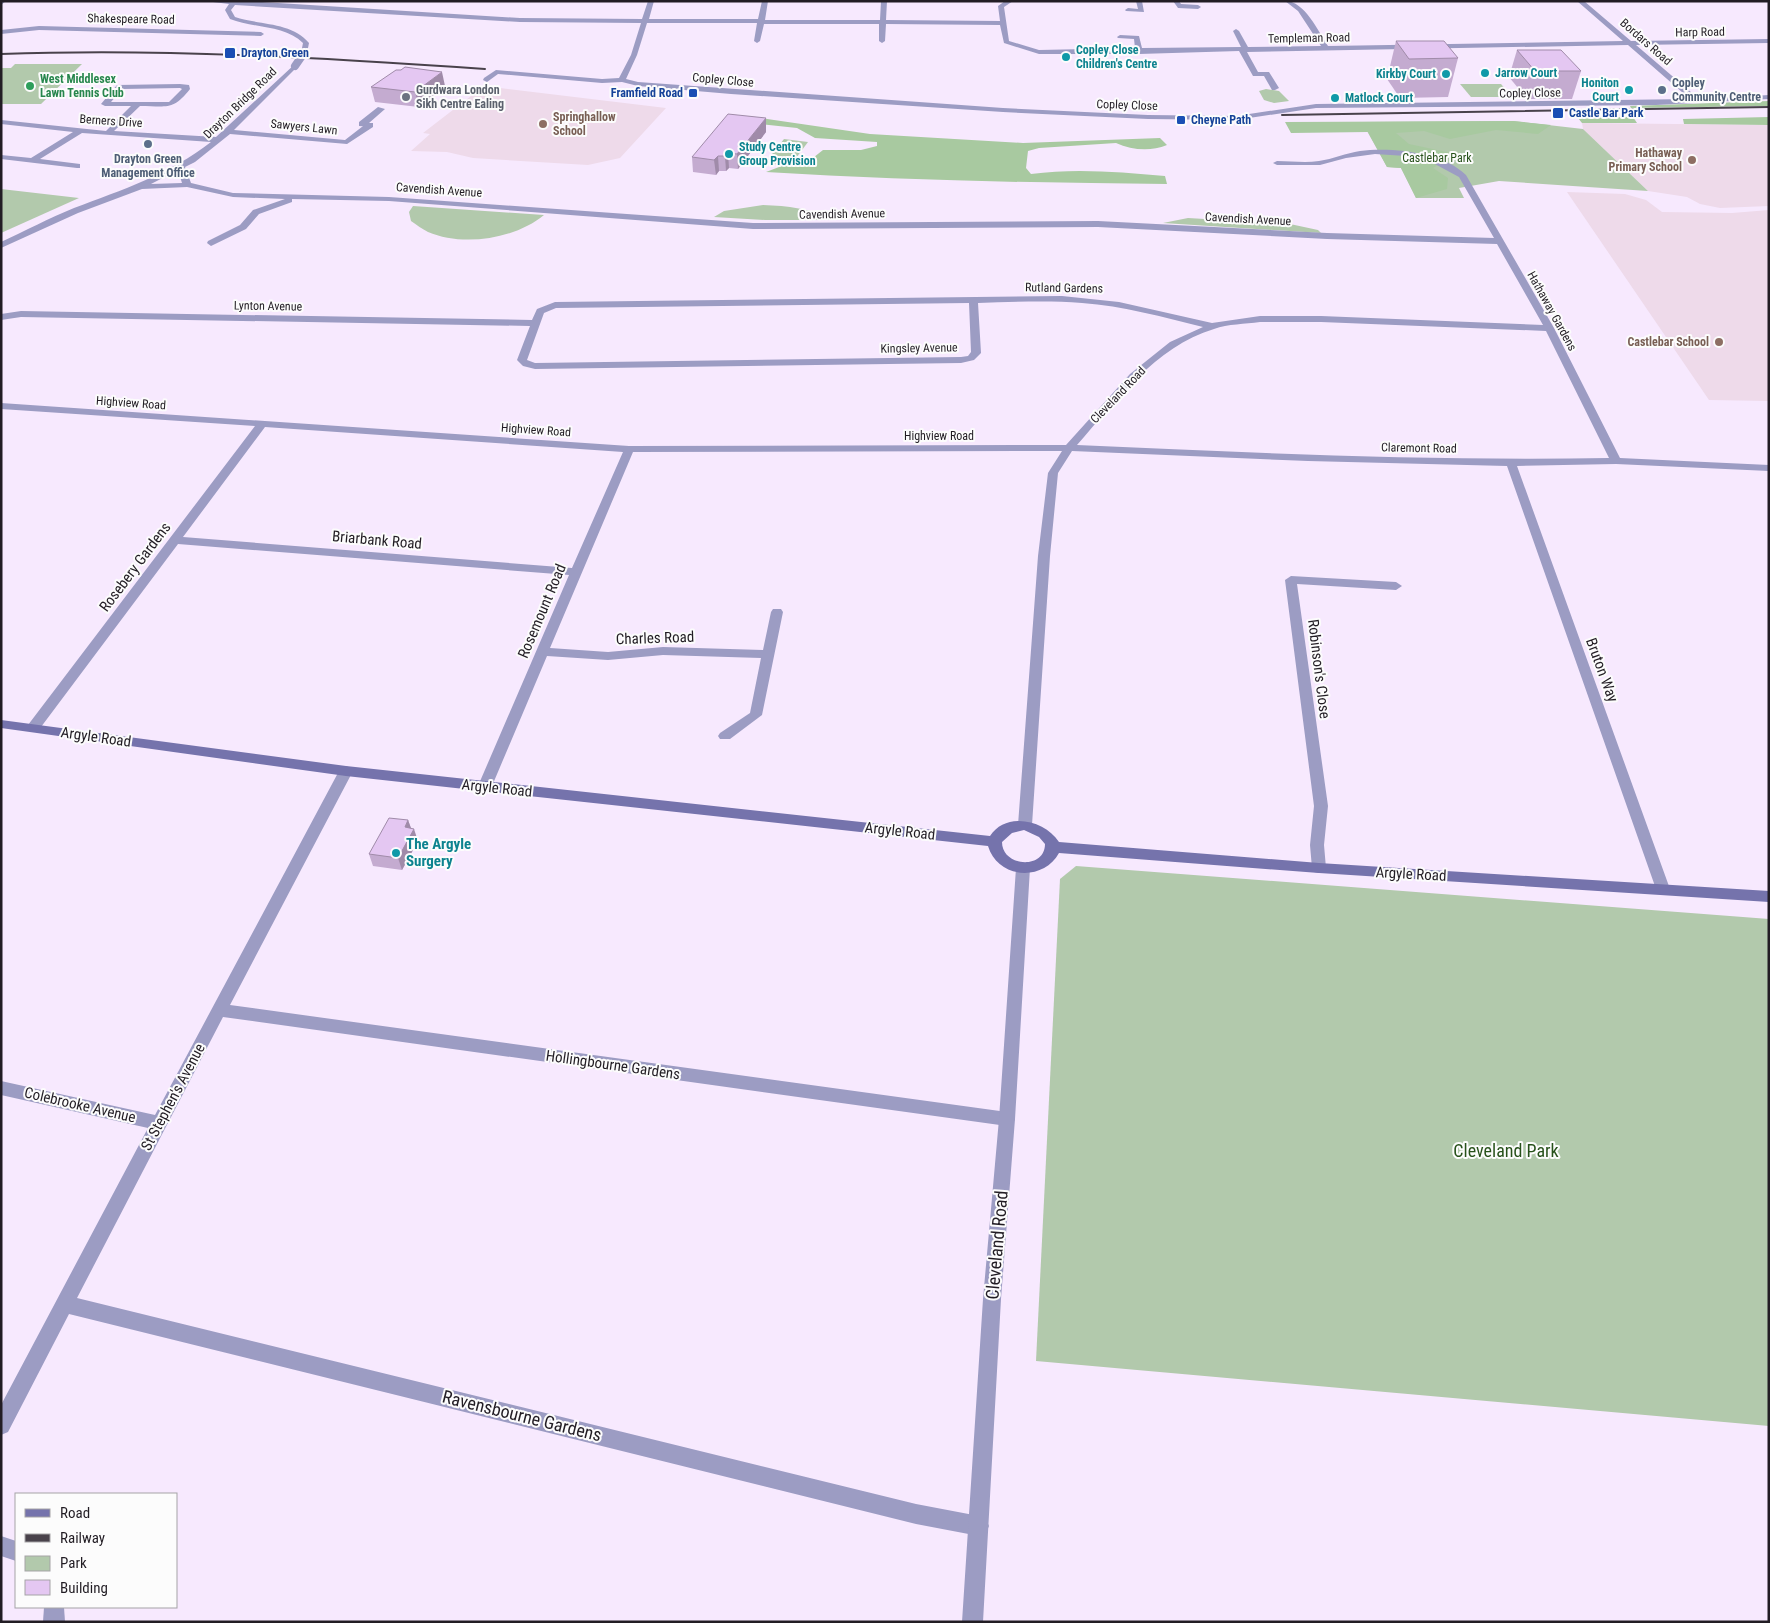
<svg xmlns="http://www.w3.org/2000/svg" width="1770" height="1623" font-family="'Roboto Condensed',sans-serif">
	<rect width="100%" height="100%" fill="#f7e9fe"/>
	<!-- education -->
	<g fill="#eedaea">
		<path d="M 484,86 L 666,108 L 620,158 L 588,165 L 473,158 L 447,152 L 411,151 L 430,134 L 423,133 Z"/>
		<path d="M 1582,123 L 1769,125 L 1769,206 L 1720,208 L 1700,204 L 1687,197 L 1648,191 L 1583,129 Z"/>
		<path d="M 1567,192 L 1625,194 L 1646,200 L 1662,212 L 1732,213 L 1769,210 L 1769,401 L 1709,400 Z"/>
	</g>
	<!-- green -->
	<g fill="#b2c9ac">
		<path d="M 15,64 L 82,64 L 41,104 L 1,104 L 1,68 L 11,68 Z"/>
		<path d="M 1460,84 L 1501,84 L 1512,97 L 1471,97 Z"/>
		<path d="M 1266,89 L 1279,91 L 1289,101 L 1274,103 L 1264,100 L 1259,91 Z"/>
		<path d="M 1513,121 L 1583,129 L 1648,191 L 1499,181 L 1459,188 L 1464,198 L 1416,198 L 1401,168 L 1387,167 L 1362,122 Z"/>
		<path d="M 784,139 L 808,142 L 790,166 L 765,163 Z"/>
		<path d="M 1,189 L 79,198 L 1,233 Z"/>
		<path d="M 763,205 C 788,206 810,208 832,220 L 765,220 L 714,217 L 724,211 Z"/>
		<path d="M 413,206 L 544,215 C 515,239 463,247 428,232 C 422,229 417,225 411,221 L 409,212 Z"/>
		<path d="M 1188,218 L 1290,224 L 1318,230 L 1321,233 L 1163,223 Z"/>
		<path d="M 1076,866 L 1769,919 L 1769,1426 L 1036,1361 L 1060,879 Z"/>
	</g>
	<!-- forest -->
	<g fill="#a8c9a0">
		<path d="M 1769,101 L 1769,106 L 1631,108 L 1630,106 Z"/>
		<path d="M 746,116 L 870,134 L 1023,143 L 1160,138 L 1167,145 C 1150,152 1132,150 1116,143 L 1039,148 L 1028,151 L 1026,168 L 1031,174 C 1075,168 1120,172 1165,176 L 1167,184 C 1033,183 900,180 766,172 L 787,164 L 809,161 L 823,150 L 861,150 L 877,146 L 877,142 L 815,138 L 797,128 L 741,122 Z"/>
		<path d="M 1633,117 L 1637,123 L 1582,123 L 1578,118 Z"/>
		<path d="M 1769,117 L 1769,125 L 1684,124 L 1683,119 Z"/>
		<path d="M 1513,121 L 1551,125 L 1538,134 L 1496,130 L 1450,139 L 1424,131 L 1396,133 L 1409,144 L 1456,154 L 1433,168 L 1448,178 L 1447,189 L 1416,198 L 1401,168 L 1387,167 L 1368,132 L 1291,133 L 1285,122 Z"/>
	</g>
	<g fill="none" stroke-linecap="round" stroke-linejoin="round">
		<!-- pedestrian -->
		<path fill="#9c9cc3" fill-rule="evenodd" d="M 378,107 L 385,109 L 369,123 L 373,123 L 373,127 L 359,126 L 359,122 Z"/>
		<!-- minor -->
		<g fill="#9c9cc3" fill-rule="evenodd">
			<path d="M 1,1 L 6,1 L 1,5 Z"/>
			<path d="M 205,1 L 244,1 L 520,18 L 642,19 L 648,1 L 654,1 L 649,19 L 758,19 L 762,1 L 768,1 L 765,20 L 880,20 L 881,1 L 887,1 L 886,20 L 1000,21 L 998,6 L 1005,1 L 1013,1 L 1004,7 L 1009,41 L 1039,50 L 1135,48 L 1134,39 L 1118,38 L 1117,37 L 1120,35 L 1139,36 L 1142,48 L 1241,47 L 1233,31 L 1236,29 L 1239,31 L 1248,47 L 1321,46 L 1298,11 L 1285,1 C 1305,1 1318,31 1328,46 L 1623,41 L 1577,1 L 1584,1 L 1631,41 L 1769,39 L 1769,43 L 1636,45 L 1699,99 L 1769,95 L 1769,99 L 1656,105 L 1316,108 L 1236,120 L 1148,119 L 1003,112 L 731,94 L 638,86 L 622,82 L 602,83 L 498,74 L 487,82 L 483,80 L 484,78 L 496,70 L 602,79 L 619,78 L 631,55 L 641,23 L 520,22 L 235,5 L 231,10 L 235,17 C 258,25 292,22 309,43 L 307,53 L 304,55 L 301,53 L 303,43 C 285,25 252,28 230,19 L 225,10 L 229,4 ZM 647,23 L 757,23 L 754,41 L 757,43 L 760,41 L 764,24 L 879,24 L 879,41 L 882,43 L 885,41 L 886,24 L 1000,25 L 1004,43 L 1039,54 L 1139,54 L 1239,51 L 1253,76 L 1264,76 L 1272,90 L 1275,90 L 1279,88 L 1269,72 L 1258,72 L 1247,52 L 1628,45 L 1690,99 L 1316,104 L 1236,116 L 1148,115 L 1003,108 L 638,82 L 626,79 L 637,55 Z"/>
			<path d="M 1136,1 L 1142,1 L 1144,12 L 1126,11 L 1125,10 L 1128,8 L 1138,9 Z"/>
			<path d="M 1173,1 L 1179,1 L 1181,4 L 1198,5 L 1201,7 L 1198,9 L 1178,8 Z"/>
			<path d="M 39,26 L 261,32 L 264,34 L 261,36 L 39,30 L 1,34 L 1,30 Z"/>
			<path d="M 295,64 L 297,65 L 297,67 L 234,130 L 345,140 L 367,123 L 373,123 L 373,127 L 347,144 L 230,134 L 195,162 L 185,167 L 191,183 L 233,193 L 389,197 L 753,223 L 1098,221 L 1327,233 L 1494,238 L 1459,177 L 1433,163 L 1406,156 L 1375,154 L 1346,158 L 1320,165 L 1277,165 L 1273,163 L 1277,161 C 1291,161 1305,163 1319,161 C 1333,159 1346,153 1360,151 C 1391,147 1443,152 1466,175 L 1554,328 L 1620,458 L 1769,465 L 1769,471 L 1616,464 L 1517,466 L 1670,889 L 1668,893 L 1663,894 L 1658,893 L 1656,889 L 1507,466 L 1308,461 L 1072,451 L 1058,473 L 1050,556 L 1032,825 L 1030,829 L 1020,829 L 1018,825 L 1038,556 L 1048,473 L 1062,451 L 633,452 L 550,648 L 608,652 L 663,647 L 763,650 L 771,612 L 773,609 L 781,609 L 783,612 L 762,715 L 730,739 L 720,739 L 718,736 L 720,733 L 750,713 L 761,658 L 663,655 L 608,660 L 547,656 L 492,786 L 490,789 L 480,789 L 478,786 L 569,575 L 178,544 L 38,731 L 28,731 L 26,728 L 28,725 L 255,426 L 1,409 L 1,403 L 629,446 L 1066,445 L 1130,374 L 1170,342 L 1203,327 C 1163,317 1123,306 1082,303 C 1047,300 1012,302 978,303 L 981,353 L 974,360 L 961,363 L 535,369 L 523,366 L 517,360 L 530,326 L 21,317 L 1,320 L 1,314 L 21,311 L 532,320 L 537,309 L 555,302 L 1062,296 L 1119,302 L 1212,323 L 1260,316 L 1321,316 L 1543,325 L 1497,244 L 1327,239 L 1098,227 L 753,229 L 389,201 L 292,199 L 292,202 L 259,214 L 246,229 L 211,246 L 207,243 L 208,241 L 240,225 L 253,210 L 285,199 L 233,197 L 187,187 L 142,189 L 78,213 L 1,248 L 1,242 C 25,231 49,218 74,208 C 122,190 170,174 211,142 L 82,133 L 40,159 L 80,164 L 80,168 L 77,168 L 1,159 L 1,155 L 31,158 L 73,132 L 1,124 L 1,120 L 106,131 L 131,106 L 105,106 L 101,104 L 117,85 L 180,84 L 189,85 L 190,89 C 173,111 166,106 140,106 L 114,131 L 216,137 ZM 180,88 L 182,89 L 169,102 L 111,102 L 122,89 ZM 178,170 L 182,183 L 151,184 ZM 969,303 L 971,352 L 968,356 L 961,357 L 535,363 L 527,360 L 544,313 L 556,308 ZM 1260,322 L 1321,322 L 1546,331 L 1609,458 C 1432,461 1254,453 1077,445 C 1116,401 1155,347 1214,329 C 1228,324 1245,324 1260,322 ZM 265,427 L 623,452 L 572,568 L 183,537 Z"/>
			<path d="M 1291,576 L 1396,582 L 1402,586 L 1396,590 L 1297,584 L 1328,806 L 1324,845 L 1326,868 L 1324,872 L 1319,873 L 1314,872 L 1312,868 L 1310,845 L 1314,806 L 1285,580 Z"/>
			<path d="M 346,766 L 351,768 L 353,771 L 230,1005 L 1007,1112 L 1013,1114 L 1015,1119 L 1013,1124 L 1007,1126 L 223,1017 L 77,1298 L 916,1504 L 979,1516 L 986,1519 L 989,1526 L 986,1533 L 979,1536 L 916,1524 L 69,1314 L 8,1432 L 1,1435 L 1,1405 L 148,1128 L 1,1095 L 1,1081 L 155,1115 L 339,771 L 341,768 Z"/>
			<path d="M 1,1536 L 16,1541 L 16,1561 L 1,1556 Z"/>
			<path d="M 44,1607 L 64,1607 L 65,1622 L 43,1622 Z"/>
		</g>
		<!-- tertiary -->
		<path fill="#9c9cc3" fill-rule="evenodd" d="M 1023,863 L 1028,864 L 1030,868 L 1015,1119 L 1001,1299 L 983,1622 L 962,1622 L 983,1299 L 999,1119 L 1016,868 L 1018,864 Z"/>
		<!-- secondary -->
		<path fill="#7573ac" fill-rule="evenodd" d="M 1,720 L 346,766 L 990,836 C 1006,811 1045,820 1059,842 L 1319,863 L 1769,891 L 1769,902 L 1319,873 L 1059,853 C 1043,882 998,879 988,846 L 346,776 L 1,728 ZM 1024,830 L 1039,837 L 1045,844 C 1045,870 1002,867 1002,842 L 1012,833 Z"/>
		<!-- rail -->
		<g stroke="#49424b" stroke-width="2">
			<path d="M 1,54 C 163,48 324,58 485,69"/>
			<path d="M 1282,115 L 1769,107"/>
		</g>
		<!-- minor-bridge -->
		<path stroke="#9c9cc3" stroke-width="8" d="M 295,66 L 304,53"/>
	</g>
	<!-- wall -->
	<g fill="#c4abd0">
		<path d="M 1396,41 L 1458,58 L 1448,97 L 1400,98 L 1387,79 Z"/>
		<path d="M 1517,50 L 1581,71 L 1572,99 L 1527,99 L 1509,77 Z"/>
		<path d="M 445,86 L 419,107 L 375,102 L 371,87 Z"/>
		<path d="M 766,118 L 766,132 L 738,169 L 729,168 L 726,171 L 719,171 L 716,175 L 693,172 L 692,157 Z"/>
		<path d="M 408,820 L 411,828 L 418,841 L 402,870 L 373,866 L 369,854 Z"/>
	</g>
	<!-- shaded-wall -->
	<g fill="#a08ba9">
		<path d="M 442,72 L 445,86 L 419,107 L 415,92 Z"/>
		<path d="M 766,118 L 766,132 L 738,169 L 737,154 Z"/>
		<path d="M 728,153 L 729,168 L 726,171 L 725,156 Z"/>
		<path d="M 718,156 L 719,171 L 716,175 L 714,160 Z"/>
		<path d="M 408,820 L 412,831 L 414,829 L 418,841 L 402,870 L 398,858 L 405,827 Z"/>
	</g>
	<!-- building -->
	<g fill="#e4c7f2" stroke="#a08ba9">
		<path d="M 1396,41 L 1444,41 L 1458,58 L 1409,59 Z"/>
		<path d="M 1517,50 L 1561,50 L 1581,71 L 1535,71 Z"/>
		<path d="M 405,67 L 442,72 L 415,92 L 371,87 L 396,70 L 401,70 Z"/>
		<path d="M 728,114 L 766,118 L 737,154 L 728,153 L 725,156 L 718,156 L 714,160 L 692,157 Z"/>
		<path d="M 389,818 L 408,820 L 405,827 L 414,829 L 398,858 L 369,854 Z"/>
	</g>
	<!-- markers -->
	<g fill="#1a4fb4" stroke="#fcfcfc" stroke-width="2">
		<rect x="224" y="47" width="12" height="12" rx="2.5"/>
		<rect x="688" y="88" width="10" height="10" rx="2.5"/>
		<rect x="1552" y="107" width="12" height="12" rx="2.5"/>
		<rect x="1176" y="115" width="10" height="10" rx="2.5"/>
	</g>
	<g fill="#0f9aa8" stroke="#fcfcfc" stroke-width="2">
		<circle cx="1066" cy="57" r="5"/>
		<circle cx="1485" cy="73" r="5"/>
		<circle cx="1446" cy="74" r="5"/>
		<circle cx="1629" cy="90" r="5"/>
		<circle cx="1335" cy="98" r="5"/>
		<circle cx="729" cy="154" r="5"/>
		<circle cx="396" cy="853" r="5"/>
	</g>
	<circle fill="#2e9e5b" stroke="#fcfcfc" stroke-width="2" cx="30" cy="86" r="5"/>
	<g fill="#5c6f8a" stroke="#fcfcfc" stroke-width="2">
		<circle cx="1662" cy="90" r="5"/>
		<circle cx="148" cy="144" r="5"/>
	</g>
	<circle fill="#6b7280" stroke="#fcfcfc" stroke-width="2" cx="406" cy="97" r="5"/>
	<g fill="#8d6e63" stroke="#fcfcfc" stroke-width="2">
		<circle cx="543" cy="124" r="5"/>
		<circle cx="1692" cy="160" r="5"/>
		<circle cx="1719" cy="342" r="5"/>
	</g>
	<g text-anchor="middle" stroke-width="4" stroke-linejoin="round" paint-order="stroke">
		<!-- far-street labels -->
		<g font-size="12" fill="#221d24" stroke="#fcfcfc">
			<text transform="translate(131 19) rotate(1)" y="4">Shakespeare Road</text>
			<text transform="translate(1700 32) rotate(-1)" y="4">Harp Road</text>
			<text transform="translate(1309 38) rotate(-1)" y="4">Templeman Road</text>
			<text transform="translate(1646 42) rotate(41)" y="4">Bordars Road</text>
			<text transform="translate(723 80) rotate(5)" y="4">Copley Close</text>
			<text transform="translate(1530 93) rotate(-1)" y="4">Copley Close</text>
			<text transform="translate(240 103) rotate(-44)" y="4">Drayton Bridge Road</text>
			<text transform="translate(1127 105) rotate(2)" y="4">Copley Close</text>
			<text transform="translate(111 121) rotate(4)" y="4">Berners Drive</text>
			<text transform="translate(304 127) rotate(6)" y="4">Sawyers Lawn</text>
			<text transform="translate(439 190) rotate(4)" y="4">Cavendish Avenue</text>
			<text transform="translate(842 214) rotate(-1)" y="4">Cavendish Avenue</text>
			<text transform="translate(1248 219) rotate(3)" y="4">Cavendish Avenue</text>
			<text transform="translate(1064 288) rotate(1)" y="4">Rutland Gardens</text>
			<text transform="translate(268 306) rotate(1)" y="4">Lynton Avenue</text>
			<text transform="translate(1552 311) rotate(61)" y="4">Hathaway Gardens</text>
			<text transform="translate(919 348) rotate(-1)" y="4">Kingsley Avenue</text>
			<text transform="translate(1118 395) rotate(-46)" y="4">Cleveland Road</text>
			<text transform="translate(131 403) rotate(4)" y="4">Highview Road</text>
			<text transform="translate(536 430) rotate(4)" y="4">Highview Road</text>
			<text x="939" y="440">Highview Road</text>
			<text transform="translate(1419 448) rotate(1)" y="4">Claremont Road</text>
		</g>
		<!-- far-culture labels -->
		<g font-size="12" font-weight="bold" fill="#0d838f" stroke="#fcfcfc" text-anchor="start">
			<text x="1076" y="54">Copley Close<tspan x="1076" dy="14">Children's Centre</tspan></text>
			<text x="1495" y="77">Jarrow Court</text>
			<text x="1436" y="78" text-anchor="end">Kirkby Court</text>
			<text x="1619" y="87" text-anchor="end">Honiton<tspan x="1619" dy="14">Court</tspan></text>
			<text x="1345" y="102">Matlock Court</text>
			<text x="739" y="151">Study Centre<tspan x="739" dy="14">Group Provision</tspan></text>
		</g>
		<!-- far-transit labels -->
		<g font-size="12" font-weight="bold" fill="#164399" stroke="#fcfcfc" text-anchor="start">
			<text x="241" y="57">Drayton Green</text>
			<text x="683" y="97" text-anchor="end">Framfield Road</text>
			<text x="1569" y="117">Castle Bar Park</text>
			<text x="1191" y="124">Cheyne Path</text>
		</g>
		<!-- far-leisure labels -->
		<g font-size="12" font-weight="bold" fill="#27864d" stroke="#fcfcfc" text-anchor="start">
			<text x="40" y="83">West Middlesex<tspan x="40" dy="14">Lawn Tennis Club</tspan></text>
		</g>
		<!-- far-service labels -->
		<g font-size="12" font-weight="bold" fill="#4e5e75" stroke="#fcfcfc" text-anchor="start">
			<text x="1672" y="87">Copley<tspan x="1672" dy="14">Community Centre</tspan></text>
			<text x="148" y="163" text-anchor="middle">Drayton Green<tspan x="148" dy="14">Management Office</tspan></text>
		</g>
		<!-- far-worship labels -->
		<g font-size="12" font-weight="bold" fill="#5b616d" stroke="#fcfcfc" text-anchor="start">
			<text x="416" y="94">Gurdwara London<tspan x="416" dy="14">Sikh Centre Ealing</tspan></text>
		</g>
		<!-- far-education labels -->
		<g font-size="12" font-weight="bold" fill="#785e54" stroke="#fcfcfc" text-anchor="end">
			<text x="553" y="121" text-anchor="start">Springhallow<tspan x="553" dy="14">School</tspan></text>
			<text x="1682" y="157">Hathaway<tspan x="1682" dy="14">Primary School</tspan></text>
			<text x="1709" y="346">Castlebar School</text>
		</g>
		<!-- far-park labels -->
		<g font-size="12" fill="#27511a" stroke="#fcfcfc">
			<text x="1437" y="162">Castlebar Park</text>
		</g>
		<!-- street labels -->
		<g font-size="15" fill="#221d24" stroke="#fcfcfc">
			<text transform="translate(377 540) rotate(5)" y="5">Briarbank Road</text>
			<text transform="translate(135 567) rotate(-53)" y="5">Rosebery Gardens</text>
			<text transform="translate(542 611) rotate(-67)" y="5">Rosemount Road</text>
			<text transform="translate(655 638) rotate(-2)" y="5">Charles Road</text>
			<text transform="translate(1319 669) rotate(83)" y="5">Robinson's Close</text>
			<text transform="translate(1602 670) rotate(70)" y="5">Bruton Way</text>
			<text transform="translate(96 737) rotate(8)" y="5">Argyle Road</text>
			<text transform="translate(497 788) rotate(6)" y="5">Argyle Road</text>
			<text transform="translate(900 831) rotate(6)" y="5">Argyle Road</text>
			<text transform="translate(1411 874) rotate(3)" y="5">Argyle Road</text>
			<text transform="translate(613 1065) rotate(8)" y="5">Hollingbourne Gardens</text>
			<text transform="translate(173 1097) rotate(-62)" y="5">St Stephen's Avenue</text>
			<text transform="translate(80 1105) rotate(13)" y="5">Colebrooke Avenue</text>
		</g>
		<!-- culture labels -->
		<g font-size="15" font-weight="bold" fill="#0d838f" stroke="#fcfcfc" text-anchor="start">
			<text x="406" y="849">The Argyle<tspan x="406" dy="17">Surgery</tspan></text>
		</g>
		<!-- near-park labels -->
		<g font-size="18" fill="#27511a" stroke="#fcfcfc">
			<text x="1506" y="1157">Cleveland Park</text>
		</g>
		<!-- near-street labels -->
		<g font-size="18" fill="#221d24" stroke="#fcfcfc">
			<text transform="translate(997 1245) rotate(-85)" y="6">Cleveland Road</text>
			<text transform="translate(522 1416) rotate(14)" y="6">Ravensbourne Gardens</text>
		</g>
	</g>
	<!-- border -->
	<rect width="1770" height="1623" fill="none" stroke="#221d24" stroke-width="5"/>
	<!-- legend -->
	<rect x="15" y="1493" width="162" height="115" fill="#fcfcfc" stroke="#a5a3a6"/>
	<rect x="25" y="1509" width="25" height="8" fill="#7573ac" stroke="#a5a3a6"/>
	<text x="60" y="1518" font-size="15" fill="#221d24">Road</text>
	<rect x="25" y="1534" width="25" height="8" fill="#49424b" stroke="#a5a3a6"/>
	<text x="60" y="1543" font-size="15" fill="#221d24">Railway</text>
	<rect x="25" y="1556" width="25" height="15" fill="#b2c9ac" stroke="#a5a3a6"/>
	<text x="60" y="1568" font-size="15" fill="#221d24">Park</text>
	<rect x="25" y="1580" width="25" height="15" fill="#e4c7f2" stroke="#a5a3a6"/>
	<text x="60" y="1593" font-size="15" fill="#221d24">Building</text>
</svg>
